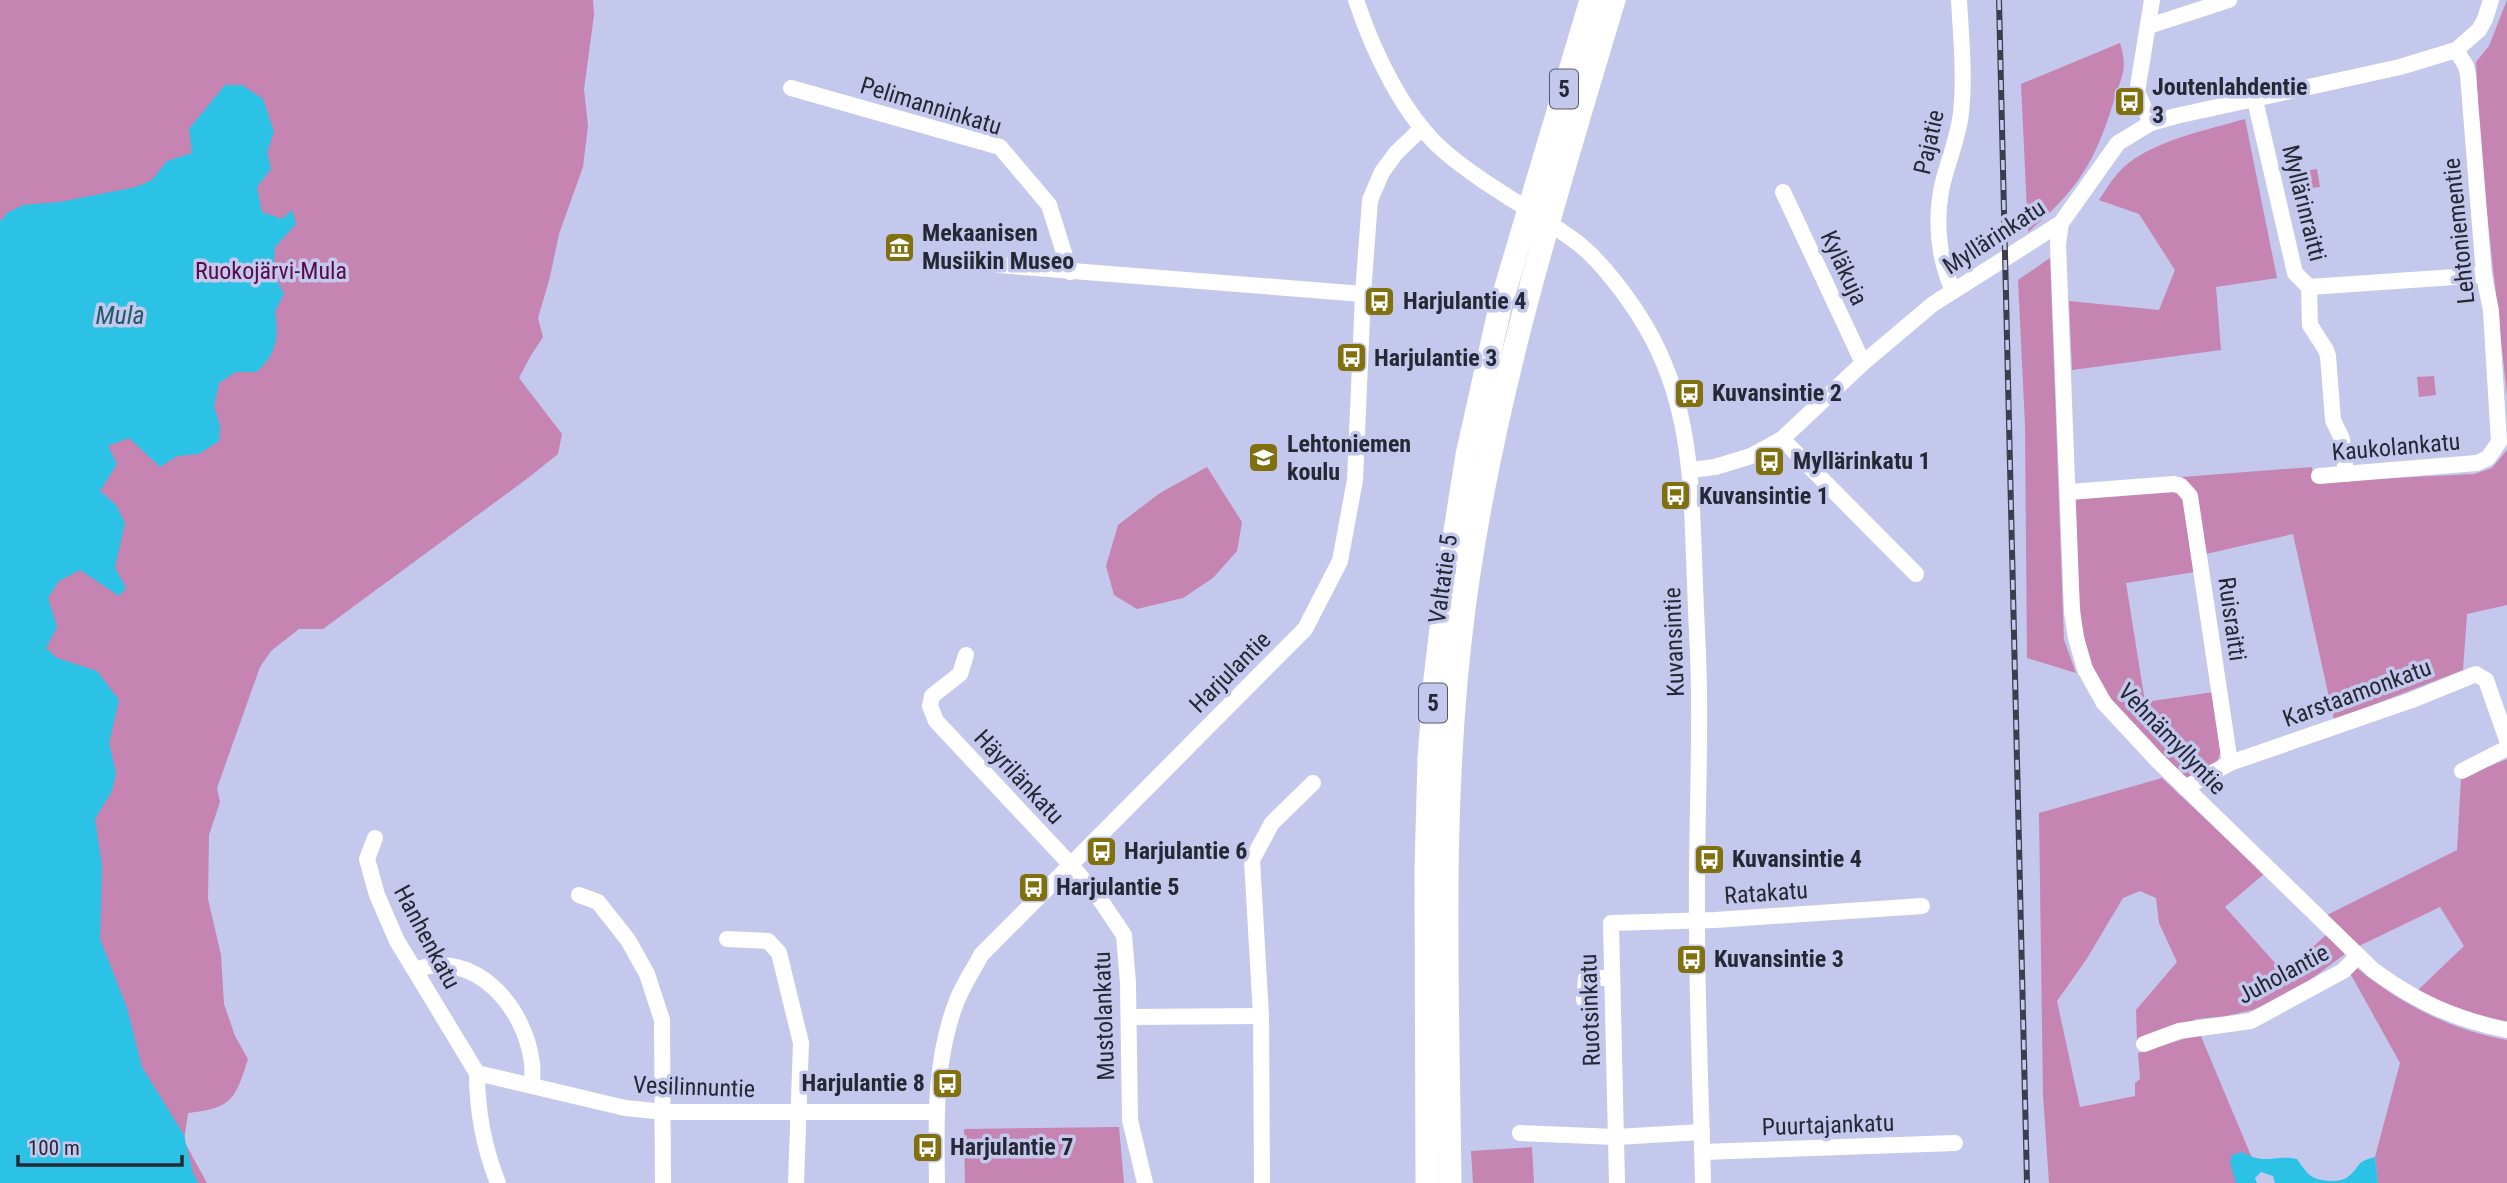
<svg xmlns="http://www.w3.org/2000/svg" width="2507" height="1183" font-family="'Roboto Condensed',sans-serif">
	<rect width="100%" height="100%" fill="#c3c8ec"/>
	<!-- green -->
	<g fill="#c584b1">
		<path d="M 0,0 L 593,0 L 594,15 L 584,89 L 588,126 L 583,167 L 559,234 L 550,277 L 538,318 L 543,337 L 530,357 L 519,378 L 562,434 L 558,454 L 528,478 L 323,629 L 299,629 L 271,651 L 260,667 L 217,788 L 220,802 L 209,835 L 208,899 L 221,955 L 224,1004 L 235,1036 L 248,1059 C 235,1100 232,1108 188,1113 L 184,1141 L 207,1183 L 0,1183 Z"/>
		<path d="M 2507,0 L 2507,395 L 2480,150 L 2476,62 L 2489,46 Z"/>
		<path d="M 2120,43 C 2128,69 2122,75 2114,100 C 2096,161 2077,191 2028,232 L 2021,84 Z"/>
		<path d="M 2245,119 L 2277,278 L 2216,287 L 2221,350 L 2072,370 L 2069,301 L 2159,310 L 2175,270 L 2139,214 L 2099,200 C 2105,191 2111,181 2118,173 C 2145,142 2207,130 2245,119 Z"/>
		<path d="M 2317,169 L 2320,187 L 2306,189 L 2303,171 Z"/>
		<path d="M 2050,258 L 2064,640 L 2076,673 L 2027,658 L 2025,425 L 2018,280 Z"/>
		<path d="M 2434,376 L 2436,395 L 2419,397 L 2417,377 Z"/>
		<path d="M 2507,450 L 2507,605 L 2467,614 L 2463,670 L 2334,720 L 2293,534 L 2206,554 L 2196,491 L 2182,477 L 2312,467 L 2313,482 L 2474,474 L 2492,468 Z"/>
		<path d="M 1207,467 L 1242,522 L 1237,551 L 1213,578 L 1183,598 L 1137,609 L 1114,595 L 1106,566 L 1118,525 L 1160,493 Z"/>
		<path d="M 2174,490 L 2185,502 L 2195,572 L 2126,583 L 2145,702 L 2214,692 L 2221,751 L 2217,762 L 2189,778 L 2183,776 C 2151,743 2110,709 2092,665 C 2076,625 2078,552 2075,506 L 2075,500 L 2080,495 Z"/>
		<path d="M 2507,759 L 2507,1023 L 2480,1017 L 2415,993 L 2464,946 L 2440,907 L 2359,946 L 2327,915 L 2457,850 L 2461,778 Z"/>
		<path d="M 2162,778 L 2264,874 L 2225,907 L 2284,973 L 2326,935 L 2345,954 L 2295,991 L 2253,1010 L 2226,1016 L 2197,1019 L 2137,1040 L 2136,1010 L 2177,962 L 2159,923 L 2156,898 L 2140,891 L 2123,898 L 2086,960 L 2057,1001 L 2080,1107 L 2135,1096 L 2135,1083 L 2140,1079 L 2138,1053 L 2200,1034 L 2252,1158 L 2242,1152 L 2236,1183 L 2049,1183 L 2043,1095 L 2039,813 Z"/>
		<path d="M 2357,968 C 2400,1004 2451,1030 2507,1040 L 2507,1183 L 2378,1183 L 2375,1157 L 2400,1063 L 2350,973 Z"/>
		<path d="M 1119,1127 L 1124,1183 L 965,1183 L 964,1129 Z"/>
		<path d="M 1532,1147 L 1534,1183 L 1473,1183 L 1471,1151 Z"/>
	</g>
	<!-- water -->
	<g fill="#2cc2e6">
		<path d="M 225,85 L 242,85 L 263,99 L 274,132 L 267,152 L 271,169 L 257,187 L 262,212 L 282,219 L 292,210 L 296,224 L 275,247 L 273,273 L 284,294 L 275,311 C 279,337 277,354 256,372 L 236,372 L 219,383 L 214,406 L 220,426 L 219,441 L 199,454 L 177,456 L 160,467 L 129,438 L 108,446 L 117,464 L 100,491 L 116,505 L 125,523 L 115,567 L 126,588 L 119,596 L 80,570 L 59,581 L 48,598 L 57,627 L 46,648 L 57,658 L 97,671 L 119,700 L 109,743 L 116,773 L 112,791 L 95,819 L 102,866 L 100,939 L 127,1008 L 142,1067 L 184,1135 L 192,1170 L 198,1183 L 0,1183 L 0,222 L 7,213 L 23,205 L 60,202 L 136,187 L 152,180 L 167,161 L 192,153 L 189,129 Z"/>
		<path d="M 2242,1152 C 2267,1166 2272,1154 2297,1159 C 2309,1176 2311,1180 2333,1181 C 2338,1181 2345,1180 2349,1176 C 2361,1166 2355,1162 2375,1157 L 2378,1183 L 2275,1183 L 2273,1176 L 2261,1172 L 2255,1178 L 2257,1183 L 2236,1183 L 2230,1163 L 2232,1155 Z"/>
	</g>
	<g fill="none" stroke-linecap="round" stroke-linejoin="round">
		<!-- minor -->
		<g stroke="#fff" stroke-width="16">
			<path d="M 1356,0 C 1373,51 1403,116 1445,152 C 1485,186 1533,210 1575,241 C 1600,259 1631,301 1646,327 C 1694,409 1691,493 1695,583 C 1696,620 1699,658 1699,695 C 1700,770 1696,845 1697,919 C 1697,1007 1701,1095 1703,1183"/>
			<path d="M 2149,26 L 2229,0"/>
			<path d="M 791,88 L 1000,147 L 1049,205 L 1070,272"/>
			<path d="M 2255,100 L 2295,273 L 2309,287 L 2310,325 L 2326,350 L 2328,356 L 2333,420 L 2342,439 L 2346,474"/>
			<path d="M 2151,123 L 2137,92 L 2152,0"/>
			<path d="M 1783,192 L 1863,363"/>
			<path d="M 2061,223 L 2058,244 L 2072,612 L 2076,638 L 2085,669 L 2104,703 L 2158,761 L 2373,970 C 2417,1002 2454,1019 2507,1030"/>
			<path d="M 998,265 L 1363,294"/>
			<path d="M 2309,287 L 2484,275"/>
			<path d="M 1953,291 C 1939,259 1935,226 1941,191 C 1946,165 1958,140 1961,113 C 1965,76 1961,37 1959,0"/>
			<path d="M 1782,439 L 1916,574"/>
			<path d="M 1691,470 L 1715,467 L 1751,456 L 1782,439 L 1863,363 L 1933,304 L 2061,223 L 2118,143 L 2151,123 L 2176,116 L 2400,67 L 2456,50 L 2479,30 L 2485,19 L 2491,0"/>
			<path d="M 2319,476 L 2477,463 L 2488,458 L 2499,442 L 2491,311 L 2484,275 L 2468,75 L 2466,66 L 2456,50"/>
			<path d="M 2069,492 L 2174,484 L 2181,486 L 2190,496 L 2230,763"/>
			<path d="M 966,655 L 960,674 L 932,696 L 930,706 L 936,721 L 1070,864 L 1101,901 L 1124,935 L 1128,983 L 1130,1120 L 1145,1183"/>
			<path d="M 2462,771 L 2507,748"/>
			<path d="M 2185,788 L 2230,763 L 2412,700 L 2476,674 L 2486,680 L 2507,740"/>
			<path d="M 375,838 L 367,859 L 377,895 L 397,941 L 477,1073 L 625,1108 L 664,1112 L 936,1112"/>
			<path d="M 579,895 L 598,902 L 628,940 L 647,974 L 662,1020 L 663,1183"/>
			<path d="M 727,939 L 768,941 L 779,953 L 801,1043 L 796,1183"/>
			<path d="M 415,970 C 475,948 525,1007 532,1063 C 533,1070 532,1078 532,1085"/>
			<path d="M 1584,1000 L 1586,978 L 1610,978"/>
			<path d="M 1129,1017 L 1261,1016"/>
			<path d="M 2144,1044 L 2179,1031 L 2251,1021 L 2343,971 L 2358,956"/>
			<path d="M 477,1073 C 477,1110 484,1148 498,1183"/>
			<path d="M 1520,1133 L 1616,1137 L 1702,1132"/>
			<path d="M 1703,1152 L 1955,1143"/>
			<path d="M 937,1183 C 936,1122 934,1061 956,1003 C 962,986 973,971 981,955 L 1305,629 L 1340,561 L 1355,480 L 1363,294 L 1370,200 L 1382,172 L 1396,153 L 1422,128"/>
			<path d="M 1262,1183 L 1261,1016 L 1252,860 L 1272,823 L 1313,783"/>
			<path d="M 1617,1183 L 1611,923 L 1715,920 L 1922,906"/>
		</g>
		<!-- highway -->
		<g stroke="#fff" stroke-width="23">
			<path d="M 1427,1183 L 1426,869 L 1429,758 L 1435,679 L 1445,594 L 1467,455 L 1500,307 L 1591,0"/>
			<path d="M 1450,1183 C 1448,993 1439,799 1464,609 C 1491,401 1554,201 1614,0"/>
		</g>
		<defs>
			<path id="rail" d="M 1999,0 L 2027,1183"/>
		</defs>
		<!-- rail casing -->
		<use href="#rail" stroke="#3c3e4e" stroke-width="6"/>
		<!-- rail -->
		<use href="#rail" stroke="#c3c8ec" stroke-width="3.5" stroke-dasharray="10" stroke-linecap="butt"/>
	</g>
	<!-- icons -->
	<defs>
		<symbol id="bus-square" viewBox="-11 -11 22 22"><rect x="-9" y="-9" width="18" height="18" rx="4" fill="#80700e" stroke="#c3c8ec"/><path d="M-5-6H5V4H4V6H2V4H-2V6H-4V4H-5ZM-3.5-4V0h7V-4ZM-3.5 1.2v1.5H-2V1.2ZM2 1.2v1.5H3.5V1.2Z" fill="#fff"/></symbol>
		<symbol id="museum-square" viewBox="-11 -11 22 22"><rect x="-9" y="-9" width="18" height="18" rx="4" fill="#80700e" stroke="#c3c8ec"/><path d="M0-6L6-3V-2H-6V-3ZM-5-1h2V3h-2ZM-1-1h2V3h-2ZM3-1h2V3H3ZM-6 4H6V6H-6Z" fill="#fff"/></symbol>
		<symbol id="school-square" viewBox="-11 -11 22 22"><rect x="-9" y="-9" width="18" height="18" rx="4" fill="#80700e" stroke="#c3c8ec"/><path d="M0-5L7-2L0 1L-7-2ZM-4 1L0 2.5L4 1V4Q0 6-4 4Z" fill="#fff"/></symbol>
	</defs>
	<g fill-rule="evenodd">
		<use href="#bus-square" x="2112" y="84" width="35" height="35"/>
		<use href="#museum-square" x="882" y="230" width="35" height="35"/>
		<use href="#bus-square" x="1362" y="284" width="35" height="35"/>
		<use href="#bus-square" x="1334" y="340" width="35" height="35"/>
		<use href="#bus-square" x="1672" y="376" width="35" height="35"/>
		<use href="#school-square" x="1246" y="440" width="35" height="35"/>
		<use href="#bus-square" x="1752" y="444" width="35" height="35"/>
		<use href="#bus-square" x="1658" y="478" width="35" height="35"/>
		<use href="#bus-square" x="1084" y="834" width="35" height="35"/>
		<use href="#bus-square" x="1692" y="842" width="35" height="35"/>
		<use href="#bus-square" x="1016" y="870" width="35" height="35"/>
		<use href="#bus-square" x="1674" y="942" width="35" height="35"/>
		<use href="#bus-square" x="930" y="1066" width="35" height="35"/>
		<use href="#bus-square" x="910" y="1130" width="35" height="35"/>
	</g>
	<g text-anchor="middle" stroke-width="7" stroke-linejoin="round" paint-order="stroke">
		<!-- shield labels -->
		<g fill="#c3c8ec" stroke="#55586c" stroke-width="2">
			<rect x="1550" y="69.5" width="28" height="39" rx="5"/>
			<rect x="1419" y="683.5" width="28" height="39" rx="5"/>
		</g>
		<g font-size="23" font-weight="bold" fill="#262835">
			<text x="1564" y="97">5</text>
			<text x="1433" y="711">5</text>
		</g>
		<!-- poi labels -->
		<g font-size="24" font-weight="bold" fill="#262835" stroke="#c3c8ec" text-anchor="start">
			<text x="2152" y="95">Joutenlahdentie<tspan x="2152" dy="28">3</tspan></text>
			<text x="922" y="241">Mekaanisen<tspan x="922" dy="28">Musiikin Museo</tspan></text>
			<text x="1403" y="309">Harjulantie 4</text>
			<text x="1374" y="366">Harjulantie 3</text>
			<text x="1712" y="401">Kuvansintie 2</text>
			<text x="1287" y="452">Lehtoniemen<tspan x="1287" dy="28">koulu</tspan></text>
			<text x="1793" y="469">Myllärinkatu 1</text>
			<text x="1699" y="504">Kuvansintie 1</text>
			<text x="1124" y="859">Harjulantie 6</text>
			<text x="1732" y="867">Kuvansintie 4</text>
			<text x="1056" y="895">Harjulantie 5</text>
			<text x="1714" y="967">Kuvansintie 3</text>
			<text x="925" y="1091" text-anchor="end">Harjulantie 8</text>
			<text x="950" y="1155">Harjulantie 7</text>
		</g>
		<!-- street labels -->
		<g font-size="24" fill="#262835" stroke="#c3c8ec">
			<text transform="translate(931 106) rotate(17)" y="8">Pelimanninkatu</text>
			<text transform="translate(1929 142) rotate(-77)" y="8">Pajatie</text>
			<text transform="translate(2304 203) rotate(76)" y="8">Myllärinraitti</text>
			<text transform="translate(2459 231) rotate(-96)" y="8">Lehtoniementie</text>
			<text transform="translate(1994 237) rotate(-33)" y="8">Myllärinkatu</text>
			<text transform="translate(1844 268) rotate(65)" y="8">Kyläkuja</text>
			<text transform="translate(2396 447) rotate(-5)" y="8">Kaukolankatu</text>
			<text transform="translate(1443 579) rotate(-82)" y="8">Valtatie 5</text>
			<text transform="translate(2232 619) rotate(82)" y="8">Ruisraitti</text>
			<text transform="translate(1674 642) rotate(-92)" y="8">Kuvansintie</text>
			<text transform="translate(1230 672) rotate(-45)" y="8">Harjulantie</text>
			<text transform="translate(2357 693) rotate(-20)" y="8">Karstaamonkatu</text>
			<text transform="translate(2172 739) rotate(46)" y="8">Vehnämyllyntie</text>
			<text transform="translate(1019 777) rotate(47)" y="8">Häyrilänkatu</text>
			<text transform="translate(1766 893) rotate(-4)" y="8">Ratakatu</text>
			<text transform="translate(427 937) rotate(62)" y="8">Hanhenkatu</text>
			<text transform="translate(2283 974) rotate(-28)" y="8">Juholantie</text>
			<text transform="translate(1590 1010) rotate(-92)" y="8">Ruotsinkatu</text>
			<text transform="translate(1104 1016) rotate(-92)" y="8">Mustolankatu</text>
			<text transform="translate(694 1087) rotate(2)" y="8">Vesilinnuntie</text>
			<text transform="translate(1828 1125) rotate(-2)" y="8">Puurtajankatu</text>
		</g>
		<!-- park labels -->
		<g font-size="24" fill="#570a47" stroke="#c3c8ec">
			<text x="271" y="279">Ruokojärvi-Mula</text>
		</g>
		<!-- water labels -->
		<g font-size="26" font-style="italic" fill="#235b6b" stroke="#c3c8ec">
			<text x="120" y="324">Mula</text>
		</g>
	</g>
	<!-- scale -->
	<path d="M18 1155v10h164v-10" fill="none" stroke="#262835" stroke-width="3.5"/>
	<text x="28" y="1155" font-size="21" fill="#262835" stroke="#c3c8ec" stroke-width="5" paint-order="stroke">100 m</text>
</svg>
